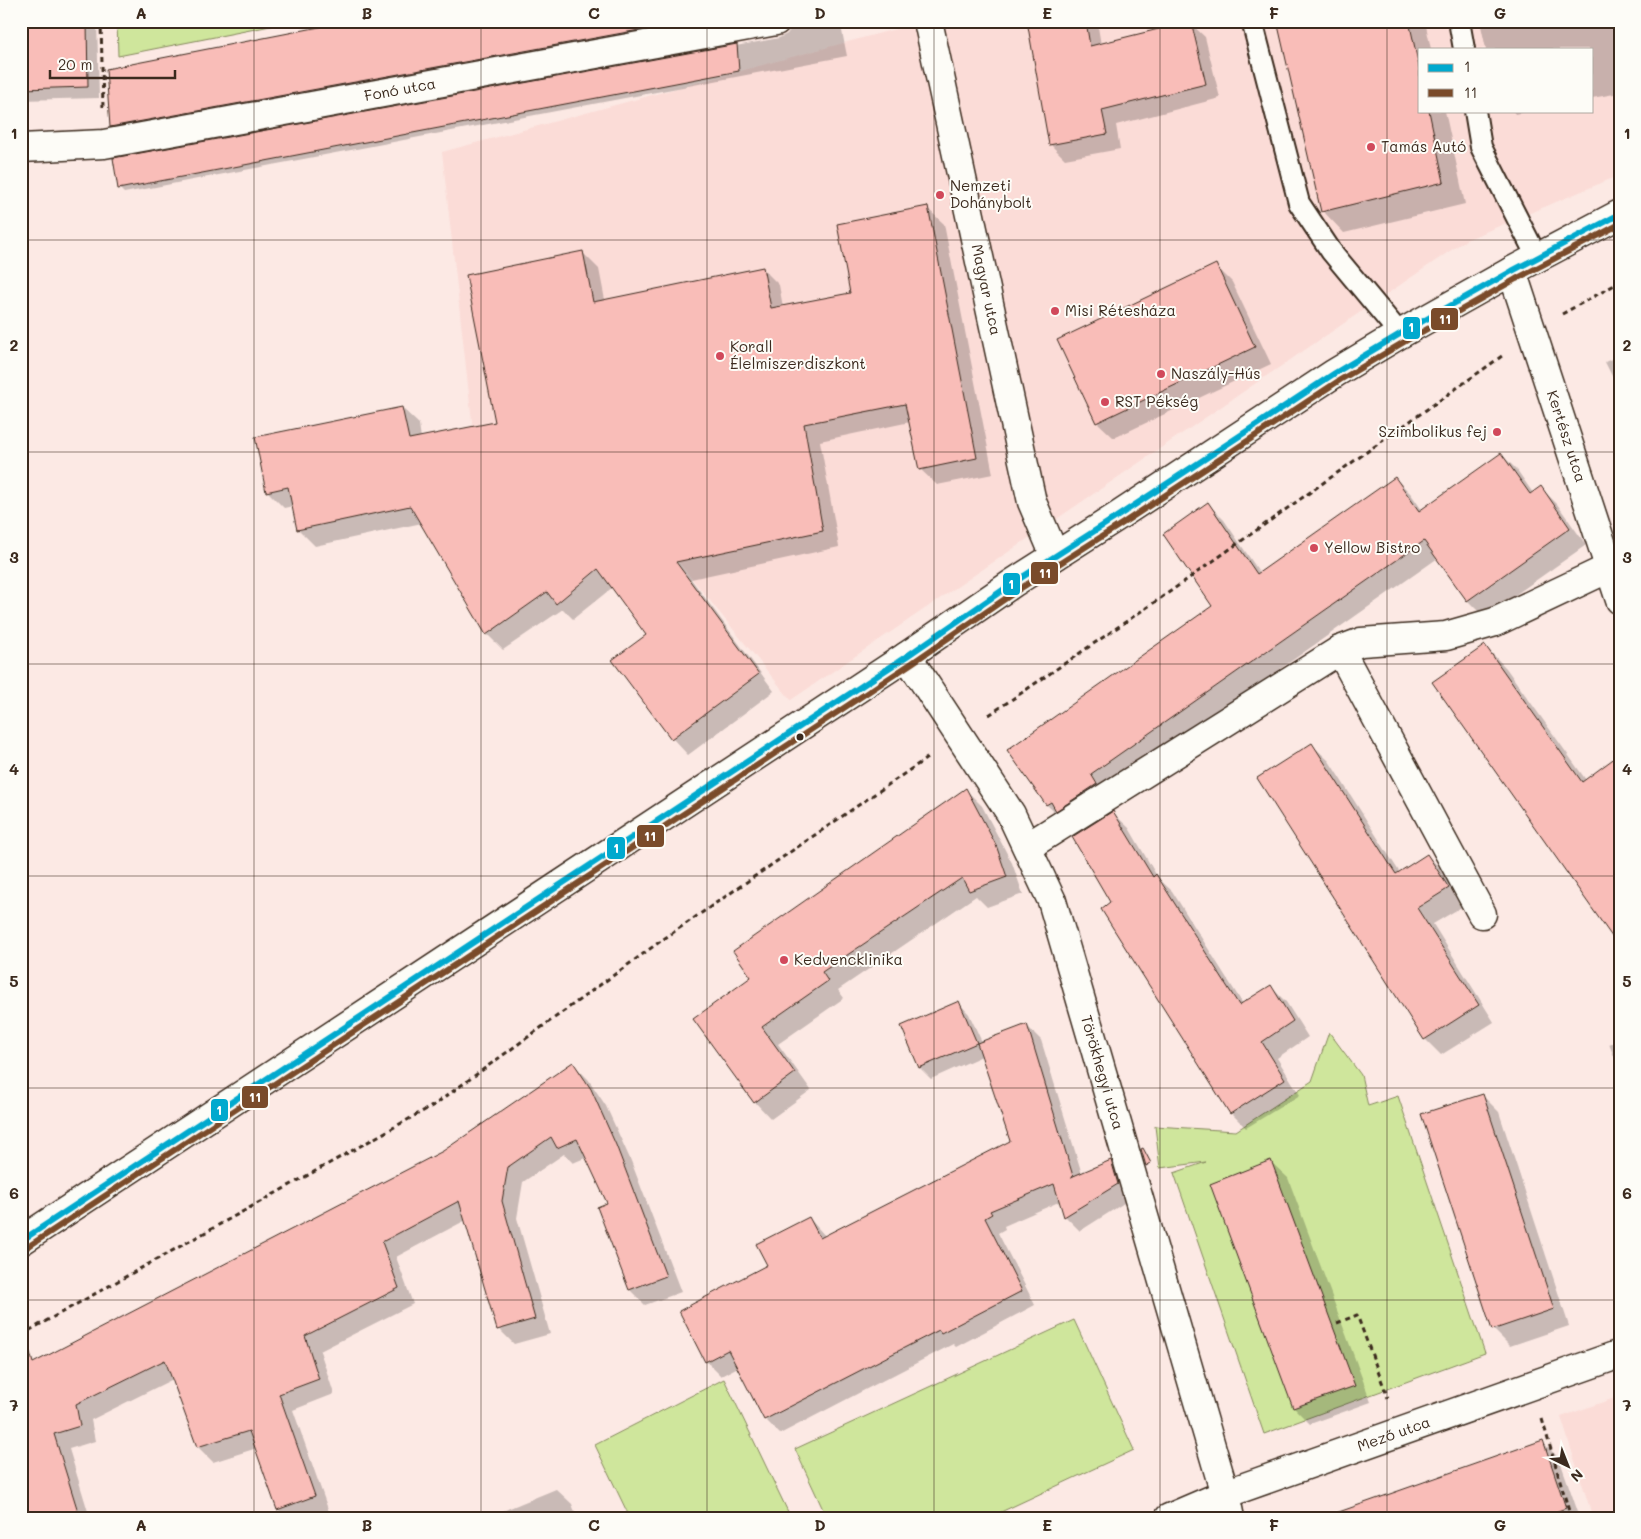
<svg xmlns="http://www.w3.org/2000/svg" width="1641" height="1539" font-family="Mali,sans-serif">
	<rect width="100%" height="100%" fill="#fce9e4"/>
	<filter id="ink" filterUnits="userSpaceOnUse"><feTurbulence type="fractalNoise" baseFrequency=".02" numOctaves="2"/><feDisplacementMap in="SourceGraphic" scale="10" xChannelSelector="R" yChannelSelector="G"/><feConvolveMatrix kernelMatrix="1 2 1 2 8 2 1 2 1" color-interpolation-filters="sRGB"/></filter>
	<g filter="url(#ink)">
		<!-- built -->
		<g fill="#fbdcd7" fill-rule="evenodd">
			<path d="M 925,21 L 1620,21 L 1620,175 L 1466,240 L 791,700 L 616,486 L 478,475 L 442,152 ZM 1420,49 L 1592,49 L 1592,111 L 1420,111 Z"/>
			<path d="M 1620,1396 L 1620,1518 L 1593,1518 L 1561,1417 Z"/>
		</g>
		<!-- green -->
		<g fill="#cfe69c" stroke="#85885d">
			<path d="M 117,21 L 296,21 L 118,56 Z"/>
			<path d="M 1329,1032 L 1361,1075 L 1368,1106 L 1398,1096 L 1485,1353 L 1264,1434 L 1174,1173 L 1206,1162 L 1160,1168 L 1155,1126 L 1236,1131 L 1312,1081 Z"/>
			<path d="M 1074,1320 L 1134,1450 L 988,1518 L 827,1518 L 795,1449 Z"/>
			<path d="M 724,1379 L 791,1518 L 630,1518 L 595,1445 Z"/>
		</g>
		<!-- shadow -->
		<g fill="#0003">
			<path d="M 21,21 L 97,21 L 99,98 L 21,100 Z"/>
			<path d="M 358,21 L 720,21 L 116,132 L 111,127 Z"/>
			<path d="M 792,21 L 840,21 L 847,56 L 124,193 L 119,188 L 114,159 L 779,38 L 787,34 L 792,27 Z"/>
			<path d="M 1028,21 L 1097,21 L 1101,45 L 1190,23 L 1205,37 L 1220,98 L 1116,125 L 1120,149 L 1065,159 L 1051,145 Z"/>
			<path d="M 1279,21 L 1425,21 L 1431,49 L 1420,49 L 1420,111 L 1445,111 L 1465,204 L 1344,233 L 1323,211 Z"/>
			<path d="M 1480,21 L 1620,21 L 1620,93 L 1592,98 L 1592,49 L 1486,49 Z"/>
			<path d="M 1513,111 L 1528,111 L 1515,114 Z"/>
			<path d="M 927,208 L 944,224 L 993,474 L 937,485 L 920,469 L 910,422 L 820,441 L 839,547 L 691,579 L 774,691 L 688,755 L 672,738 L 648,635 L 613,587 L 573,619 L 563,609 L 503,650 L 487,634 L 422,523 L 315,546 L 298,529 L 293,506 L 284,508 L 267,491 L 402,408 L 419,424 L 421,438 L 496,422 L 582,252 L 599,269 L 605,300 L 763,269 L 779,285 L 783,307 L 851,294 Z"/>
			<path d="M 1216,266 L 1232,282 L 1271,364 L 1114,438 L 1097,422 Z"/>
			<path d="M 1620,355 L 1620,392 L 1605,362 Z"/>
			<path d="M 1501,454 L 1517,470 L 1533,493 L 1541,488 L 1557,504 L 1586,545 L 1484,617 L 1468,601 L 1438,558 L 1064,821 L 1047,805 L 1009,750 L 1214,606 L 1208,504 L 1224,520 L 1260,573 L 1395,478 L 1411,494 L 1422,510 Z"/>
			<path d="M 1485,646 L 1506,668 L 1586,780 L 1620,945 Z"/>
			<path d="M 1312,745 L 1329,761 L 1400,873 L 1427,855 L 1444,872 L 1465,905 L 1433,924 L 1494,1022 L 1441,1055 L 1425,1039 Z"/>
			<path d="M 966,790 L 982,806 L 1012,863 L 1023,894 L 987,907 L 976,896 L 838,990 L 844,998 L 778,1044 L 811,1090 L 771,1119 L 755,1102 L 753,978 Z"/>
			<path d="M 1113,813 L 1129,828 L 1158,878 L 1172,891 L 1243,1004 L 1271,987 L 1286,1002 L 1308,1037 L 1277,1058 L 1300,1095 L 1246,1128 L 1231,1113 L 1112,902 Z"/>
			<path d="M 958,1002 L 969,1014 L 982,1042 L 1027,1026 L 1041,1040 L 1082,1174 L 1111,1162 L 1126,1176 L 1132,1198 L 1080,1231 L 1066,1217 L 1061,1201 L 1004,1226 L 1005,1229 L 998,1233 L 1035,1305 L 956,1347 L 953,1344 L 780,1434 L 765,1419 L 738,1367 L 721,1376 L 706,1361 L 681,1311 L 768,1266 L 809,1218 L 826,1237 L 1011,1142 L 982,1056 L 931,1079 L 920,1068 L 902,1026 Z"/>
			<path d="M 1620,1040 L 1620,1071 L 1609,1044 Z"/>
			<path d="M 573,1064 L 588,1079 L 606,1106 L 631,1161 L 681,1292 L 645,1305 L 630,1290 L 598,1207 L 609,1203 L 587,1157 L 573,1163 L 564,1154 L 523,1182 L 517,1218 L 550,1334 L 514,1344 L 499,1329 L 466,1220 L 396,1257 L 413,1304 L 320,1351 L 334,1394 L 293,1410 L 329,1512 L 312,1518 L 287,1518 L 278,1509 L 257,1448 L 213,1462 L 198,1447 L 173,1379 L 91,1420 L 95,1441 L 69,1449 L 90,1518 L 21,1518 L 21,1370 L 444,1152 Z"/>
			<path d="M 1483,1096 L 1499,1112 L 1569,1326 L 1510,1346 L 1493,1329 Z"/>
			<path d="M 1271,1162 L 1288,1178 L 1371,1402 L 1310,1424 L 1294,1408 L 1211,1184 Z"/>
			<path d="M 1542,1442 L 1559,1458 L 1580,1518 L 1325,1518 Z"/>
			<path d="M 556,1489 L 572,1504 L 577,1518 L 486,1518 Z"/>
		</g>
		<!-- building -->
		<g fill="#f9bdb8" stroke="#3b2a1e">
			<path d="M 21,21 L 87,21 L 88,87 L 21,89 Z"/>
			<path d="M 350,21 L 688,21 L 110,127 L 106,69 Z"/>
			<path d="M 1027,21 L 1086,21 L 1090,46 L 1191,21 L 1206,84 L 1102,110 L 1107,134 L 1049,145 Z"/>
			<path d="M 1277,21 L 1409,21 L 1420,71 L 1420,111 L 1429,111 L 1444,182 L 1321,212 Z"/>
			<path d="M 737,44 L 739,71 L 118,189 L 113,158 Z"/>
			<path d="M 928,206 L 977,458 L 919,470 L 905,404 L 804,424 L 823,531 L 676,562 L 759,674 L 671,739 L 612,660 L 646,635 L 598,569 L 556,604 L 547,592 L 486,635 L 410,506 L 297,530 L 288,487 L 266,492 L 255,437 L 402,407 L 409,439 L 495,422 L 466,275 L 583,251 L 593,302 L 763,267 L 771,308 L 850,293 L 837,224 Z"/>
			<path d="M 1216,264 L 1255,347 L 1096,423 L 1057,340 Z"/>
			<path d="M 1501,453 L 1530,494 L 1541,486 L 1570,528 L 1467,601 L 1424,541 L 1091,774 L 1097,784 L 1056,811 L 1051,802 L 1046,805 L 1007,750 L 1212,606 L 1163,534 L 1208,502 L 1257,574 L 1395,477 L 1419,511 Z"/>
			<path d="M 1485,645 L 1582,782 L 1620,754 L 1620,948 L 1432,682 Z"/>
			<path d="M 1312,743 L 1396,874 L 1427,854 L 1449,888 L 1417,908 L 1479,1005 L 1424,1040 L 1257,778 Z"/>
			<path d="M 966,788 L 996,845 L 1007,877 L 969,891 L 962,878 L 822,972 L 828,981 L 762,1027 L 795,1073 L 754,1103 L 693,1019 L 751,977 L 733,951 Z"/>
			<path d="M 1113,811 L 1153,877 L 1156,874 L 1239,1005 L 1271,985 L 1293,1021 L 1262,1042 L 1285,1079 L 1230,1114 L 1101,909 L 1110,902 L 1072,837 Z"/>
			<path d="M 959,1001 L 977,1043 L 919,1068 L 901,1026 Z"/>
			<path d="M 1027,1024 L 1073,1176 L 1071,1177 L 1111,1160 L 1118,1184 L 1064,1217 L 1054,1184 L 990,1211 L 992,1214 L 985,1218 L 1022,1291 L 941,1333 L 939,1330 L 764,1420 L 728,1350 L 705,1362 L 679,1311 L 767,1265 L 756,1244 L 809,1217 L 820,1238 L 1010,1141 L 977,1043 Z"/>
			<path d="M 573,1062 L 591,1089 L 616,1145 L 666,1276 L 629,1290 L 597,1207 L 607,1203 L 577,1139 L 557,1148 L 551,1137 L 508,1167 L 502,1201 L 535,1319 L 497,1330 L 459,1201 L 382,1242 L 399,1288 L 305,1336 L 319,1379 L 279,1394 L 315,1496 L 277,1510 L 249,1431 L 197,1447 L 165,1360 L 76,1404 L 80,1426 L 54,1434 L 80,1518 L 30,1518 L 21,1488 L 21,1353 L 30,1352 L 33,1363 L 443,1151 Z"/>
			<path d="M 1483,1094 L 1554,1309 L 1492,1330 L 1421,1114 Z"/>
			<path d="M 1143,1148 L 1151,1163 L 1146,1166 L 1141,1149 Z"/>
			<path d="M 1271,1160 L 1355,1386 L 1293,1408 L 1210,1184 Z"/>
			<path d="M 1543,1440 L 1566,1508 L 1539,1518 L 1337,1518 L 1336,1513 Z"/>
		</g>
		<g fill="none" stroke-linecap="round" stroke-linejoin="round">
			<defs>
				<g id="lane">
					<path d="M 1252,21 L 1299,203 L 1331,251 L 1400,334"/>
					<path d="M 1459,21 L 1464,49"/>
					<path d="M 1475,111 L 1481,147 L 1537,257"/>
				</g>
				<g id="street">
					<path id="s1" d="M 928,21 L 1032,502 L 1055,556"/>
					<path id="s2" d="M 21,148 L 104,144 L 776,21"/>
					<path id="s3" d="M 1512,271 L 1620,600"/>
					<path d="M 1340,650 L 1482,914"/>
					<path id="s4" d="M 907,656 L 1011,814 L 1052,901 L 1225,1494 L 1230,1518"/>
					<path d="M 1027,847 L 1340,650 L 1361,642 L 1446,636 L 1495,622 L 1609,568"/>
					<path id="s5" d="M 1169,1518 L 1225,1494 L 1620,1354"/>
				</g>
				<path id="secondary" d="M 21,1241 L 907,656 L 1013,583 L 1118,516 L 1335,373 L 1400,334 L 1512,271 L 1620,214"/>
			</defs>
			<!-- lane casing -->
			<use href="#lane" stroke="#3b2a1e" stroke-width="24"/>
			<!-- street casing -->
			<use href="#street" stroke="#3b2a1e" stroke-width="31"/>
			<!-- secondary casing -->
			<use href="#secondary" stroke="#3b2a1e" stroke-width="31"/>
			<!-- path -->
			<g stroke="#3b2a1e" stroke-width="3" stroke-dasharray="5 4" stroke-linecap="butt">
				<path d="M 101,21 L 103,108"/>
				<path d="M 1562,314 L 1620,282"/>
				<path d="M 989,715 L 1168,593 L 1502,356"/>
				<path d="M 1337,1323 L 1357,1315 L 1388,1398"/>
				<path d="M 21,1335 L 434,1105 L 665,938 L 930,756"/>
				<path d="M 1542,1419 L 1571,1518"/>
			</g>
			<!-- lane -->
			<use href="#lane" stroke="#fdfcf7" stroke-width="20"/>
			<!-- street -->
			<use href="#street" stroke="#fdfcf7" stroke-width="28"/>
			<!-- secondary -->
			<use href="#secondary" stroke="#fdfcf7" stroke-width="28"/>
			<defs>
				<path id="bus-1" d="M 21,1241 L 907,656 L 1013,583 L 1118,516 L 1335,373 L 1400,334 L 1512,271 L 1620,214"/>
				<path id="bus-2" d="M 26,1248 L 912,663 L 1018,590 L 1123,523 L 1340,380 L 1404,342 L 1516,279 L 1620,224"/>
			</defs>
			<!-- bus-1 casing -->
			<use href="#bus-1" stroke="#fdfcf7" stroke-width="10"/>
			<!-- bus-2 casing -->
			<use href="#bus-2" stroke="#fdfcf7" stroke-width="10"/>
			<!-- bus-1 -->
			<use href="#bus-1" stroke="#00a9ce" stroke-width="6"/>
			<!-- bus-2 -->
			<use href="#bus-2" stroke="#7a4b2a" stroke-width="6"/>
		</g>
	</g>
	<!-- grid -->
	<path fill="none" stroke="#3b2a1e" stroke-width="1" stroke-opacity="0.55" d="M 254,21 L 254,1518M 481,21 L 481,1518M 707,21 L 707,1518M 934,21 L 934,1518M 1160,21 L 1160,1518M 1387,21 L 1387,1518M 21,240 L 1620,240M 21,452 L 1620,452M 21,664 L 1620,664M 21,876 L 1620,876M 21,1088 L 1620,1088M 21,1300 L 1620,1300"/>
	<!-- markers -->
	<g fill="#d1495b" stroke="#fdfcf7" stroke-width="2">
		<circle cx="1371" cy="147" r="5"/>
		<circle cx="940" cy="195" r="5"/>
		<circle cx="1055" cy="311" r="5"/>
		<circle cx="720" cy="356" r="5"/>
		<circle cx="1161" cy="374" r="5"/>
		<circle cx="1105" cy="402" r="5"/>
		<circle cx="1497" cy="432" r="5"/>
		<circle cx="1314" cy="548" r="5"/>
		<circle cx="784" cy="960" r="5"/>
	</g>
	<circle fill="#3b2a1e" stroke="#fdfcf7" stroke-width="2" cx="800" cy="737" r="4.5"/>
	<g text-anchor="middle" stroke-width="4" stroke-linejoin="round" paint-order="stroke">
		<!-- street labels -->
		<g font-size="15" fill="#3b2a1e" stroke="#fdfcf7">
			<text dy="5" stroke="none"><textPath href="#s2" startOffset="384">Fonó utca</textPath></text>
			<text dy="5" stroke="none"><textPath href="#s1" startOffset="275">Magyar utca</textPath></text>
			<text dy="5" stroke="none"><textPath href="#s3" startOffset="174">Kertész utca</textPath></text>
			<text dy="5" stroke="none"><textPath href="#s4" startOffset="464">Törökhegyi utca</textPath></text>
			<text dy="5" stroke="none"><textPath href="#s5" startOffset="240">Mező utca</textPath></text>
		</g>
		<!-- poi labels -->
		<g font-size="15" fill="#3b2a1e" stroke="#fdfcf7" text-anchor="start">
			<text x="1381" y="152">Tamás Autó</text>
			<text x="950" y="191">Nemzeti<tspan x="950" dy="17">Dohánybolt</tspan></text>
			<text x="1065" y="316">Misi Rétesháza</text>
			<text x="730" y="352">Korall<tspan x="730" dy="17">Élelmiszerdiszkont</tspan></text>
			<text x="1171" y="379">Naszály-Hús</text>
			<text x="1115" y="407">RST Pékség</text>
			<text x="1487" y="437" text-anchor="end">Szimbolikus fej</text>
			<text x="1324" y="553">Yellow Bistro</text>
			<text x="794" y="965">Kedvencklinika</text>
		</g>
	</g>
	<g stroke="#fdfcf7" stroke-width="2">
		<rect x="1430" y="307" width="29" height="24" rx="5" fill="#7a4b2a"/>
		<rect x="1402" y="316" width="19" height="24" rx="5" fill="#00a9ce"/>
		<rect x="1030" y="561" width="29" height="24" rx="5" fill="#7a4b2a"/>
		<rect x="1002" y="572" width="19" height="24" rx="5" fill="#00a9ce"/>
		<rect x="636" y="824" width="29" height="24" rx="5" fill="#7a4b2a"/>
		<rect x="606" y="836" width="20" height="24" rx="5" fill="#00a9ce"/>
		<rect x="241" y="1085" width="28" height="24" rx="5" fill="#7a4b2a"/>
		<rect x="210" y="1098" width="19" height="24" rx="5" fill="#00a9ce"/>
	</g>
	<g font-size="14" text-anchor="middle" font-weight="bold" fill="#fff">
		<text x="1445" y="324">11</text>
		<text x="1411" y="332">1</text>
		<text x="1045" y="578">11</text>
		<text x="1011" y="589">1</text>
		<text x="650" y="841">11</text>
		<text x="616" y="853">1</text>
		<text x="255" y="1102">11</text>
		<text x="219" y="1115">1</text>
	</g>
	<!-- margin -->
	<rect width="1641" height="1539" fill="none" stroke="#fdfcf7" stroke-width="55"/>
	<!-- legend -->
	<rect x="1418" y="48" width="175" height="65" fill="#fdfcf7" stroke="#afa8a0"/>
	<rect x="1428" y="64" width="25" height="8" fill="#00a9ce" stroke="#afa8a0"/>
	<text x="1464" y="72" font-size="15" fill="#3b2a1e">1</text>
	<rect x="1428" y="89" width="25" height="8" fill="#7a4b2a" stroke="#afa8a0"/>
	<text x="1464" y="98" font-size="15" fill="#3b2a1e">11</text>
	<!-- north arrow -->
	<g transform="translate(1568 1466) rotate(137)" stroke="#fdfcf7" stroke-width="4" paint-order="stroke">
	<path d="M0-4L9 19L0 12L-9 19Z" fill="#3b2a1e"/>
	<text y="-8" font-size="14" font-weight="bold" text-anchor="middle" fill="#3b2a1e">N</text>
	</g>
	<!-- scale -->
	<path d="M50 70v8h125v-8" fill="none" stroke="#3b2a1e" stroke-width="2.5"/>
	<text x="58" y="70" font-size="15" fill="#3b2a1e" stroke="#fdfcf7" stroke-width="4" paint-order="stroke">20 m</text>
	<rect x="28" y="28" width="1586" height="1484" fill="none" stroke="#3b2a1e" stroke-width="2"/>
	<g font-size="16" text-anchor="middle" font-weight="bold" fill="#3b2a1e">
		<text x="141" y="19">A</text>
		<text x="367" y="19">B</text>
		<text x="594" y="19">C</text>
		<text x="820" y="19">D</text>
		<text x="1047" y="19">E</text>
		<text x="1274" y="19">F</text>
		<text x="1500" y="19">G</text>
		<text x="14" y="139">1</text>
		<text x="1627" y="139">1</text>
		<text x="14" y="351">2</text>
		<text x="1627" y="351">2</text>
		<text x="14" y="563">3</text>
		<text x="1627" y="563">3</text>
		<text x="14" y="775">4</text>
		<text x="1627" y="775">4</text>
		<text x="14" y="987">5</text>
		<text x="1627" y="987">5</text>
		<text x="14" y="1199">6</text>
		<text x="1627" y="1199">6</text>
		<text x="14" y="1411">7</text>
		<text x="1627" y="1411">7</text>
		<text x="141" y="1531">A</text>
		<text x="367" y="1531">B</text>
		<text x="594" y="1531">C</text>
		<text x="820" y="1531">D</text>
		<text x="1047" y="1531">E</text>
		<text x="1274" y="1531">F</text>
		<text x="1500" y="1531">G</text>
	</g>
</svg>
